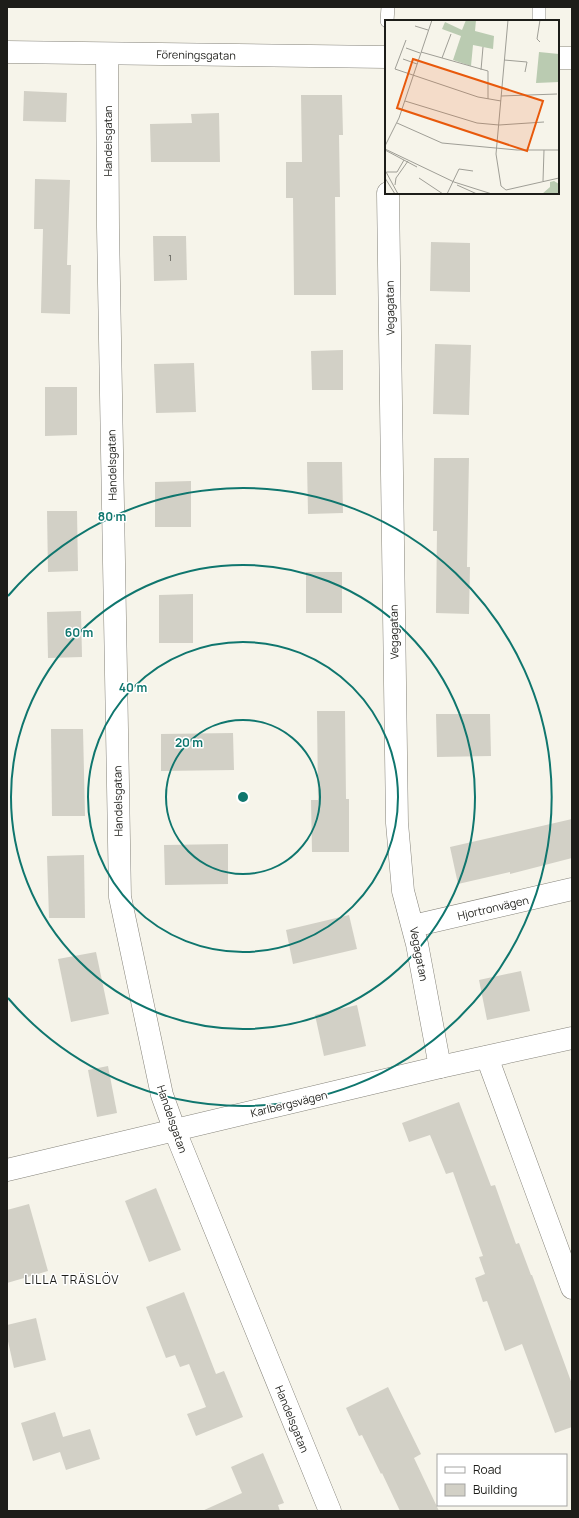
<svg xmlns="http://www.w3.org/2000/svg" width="579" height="1518" font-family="Manrope,sans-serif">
	<rect width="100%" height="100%" fill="#f6f4ea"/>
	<!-- building -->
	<g fill="#d2d0c6">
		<path d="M 24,91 L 67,93 L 66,122 L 23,121 Z"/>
		<path d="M 301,95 L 342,95 L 343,135 L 339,135 L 340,197 L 335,197 L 336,295 L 294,295 L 293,198 L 286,198 L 286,162 L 302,162 Z"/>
		<path d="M 219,113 L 220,162 L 151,162 L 150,124 L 192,123 L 191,114 Z"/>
		<path d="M 35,179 L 70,180 L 67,265 L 71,265 L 70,314 L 41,313 L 43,229 L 34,229 Z"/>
		<path d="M 153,236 L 186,236 L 187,280 L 154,281 Z"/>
		<path d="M 431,242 L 470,243 L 470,292 L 430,291 Z"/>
		<path d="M 435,344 L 471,345 L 469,415 L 433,414 Z"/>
		<path d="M 343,350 L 343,390 L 312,390 L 311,351 Z"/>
		<path d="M 194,363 L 196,412 L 156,413 L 154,364 Z"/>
		<path d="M 45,387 L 77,387 L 77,435 L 45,436 Z"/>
		<path d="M 434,458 L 469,458 L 467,567 L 470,567 L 469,614 L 436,613 L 437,531 L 433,531 Z"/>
		<path d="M 307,462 L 342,462 L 343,513 L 308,514 Z"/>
		<path d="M 191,481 L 191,527 L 155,527 L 155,482 Z"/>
		<path d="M 47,511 L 77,511 L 78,571 L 48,572 Z"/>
		<rect x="306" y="572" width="36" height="41"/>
		<path d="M 193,594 L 193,643 L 159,643 L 159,595 Z"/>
		<path d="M 81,611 L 82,657 L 48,658 L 47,612 Z"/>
		<path d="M 317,711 L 345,711 L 346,799 L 349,799 L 349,852 L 312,852 L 311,800 L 318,800 Z"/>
		<path d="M 436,714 L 490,714 L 491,756 L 437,757 Z"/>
		<path d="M 51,729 L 83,729 L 85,816 L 52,816 Z"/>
		<path d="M 233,733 L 234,770 L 161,771 L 161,734 Z"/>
		<path d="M 572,819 L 572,858 L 510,874 L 510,872 L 458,884 L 450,847 Z"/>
		<path d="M 228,844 L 228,884 L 165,885 L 164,845 Z"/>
		<path d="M 84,855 L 85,918 L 49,918 L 47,856 Z"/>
		<path d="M 349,915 L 357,949 L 293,964 L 286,930 Z"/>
		<path d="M 96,952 L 109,1014 L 71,1022 L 58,959 Z"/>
		<path d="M 521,971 L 530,1011 L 487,1020 L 479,980 Z"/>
		<path d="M 357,1005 L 366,1046 L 324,1056 L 315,1015 Z"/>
		<path d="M 108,1066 L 117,1113 L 97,1117 L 88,1070 Z"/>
		<path d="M 459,1102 L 491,1186 L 495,1185 L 516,1244 L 519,1243 L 531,1275 L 532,1275 L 572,1384 L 572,1427 L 555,1433 L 522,1344 L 505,1351 L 487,1301 L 483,1302 L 475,1278 L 485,1274 L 479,1257 L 483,1256 L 453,1172 L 446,1174 L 430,1135 L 409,1142 L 402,1123 Z"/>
		<path d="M 156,1188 L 181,1250 L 149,1262 L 125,1201 Z"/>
		<path d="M 29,1204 L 48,1271 L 7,1283 L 7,1210 Z"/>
		<path d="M 184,1292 L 216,1374 L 224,1371 L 243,1417 L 196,1436 L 187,1414 L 206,1407 L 189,1364 L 180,1367 L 175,1355 L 166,1358 L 146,1307 Z"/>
		<path d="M 36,1318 L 46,1360 L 14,1368 L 7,1337 L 7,1325 Z"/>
		<path d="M 388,1387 L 421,1454 L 414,1458 L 439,1511 L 400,1511 L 382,1473 L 381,1474 L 362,1435 L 359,1436 L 346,1408 Z"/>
		<path d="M 55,1412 L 63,1437 L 90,1429 L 100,1459 L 66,1470 L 60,1452 L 33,1461 L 21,1423 Z"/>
		<path d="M 263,1453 L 284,1503 L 278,1505 L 280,1511 L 202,1511 L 242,1493 L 231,1467 Z"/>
	</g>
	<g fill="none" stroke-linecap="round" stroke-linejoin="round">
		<defs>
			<g id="lane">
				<path d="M 387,21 L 388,7"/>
				<path d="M 539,21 L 539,7"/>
			</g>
			<g id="street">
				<path d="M 107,54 L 108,227 L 120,897 L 162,1095 L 175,1131 L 330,1511"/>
				<path d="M 388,193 L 397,823 L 403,891 L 417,944 L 440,1067"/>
				<path d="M 413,926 L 572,889"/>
				<path d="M 487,1057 L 572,1288"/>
				<path d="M 7,1170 L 440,1067 L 572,1038"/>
			</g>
			<g id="secondary">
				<path d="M 7,52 L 386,57"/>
				<path d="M 558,58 L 572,58"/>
			</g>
		</defs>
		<!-- lane casing -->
		<use href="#lane" stroke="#86847b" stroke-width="14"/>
		<!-- street casing -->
		<use href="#street" stroke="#86847b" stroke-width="23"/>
		<!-- secondary casing -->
		<use href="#secondary" stroke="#86847b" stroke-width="23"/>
		<!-- lane -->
		<use href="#lane" stroke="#fff" stroke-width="13"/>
		<!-- street -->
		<use href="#street" stroke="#fff" stroke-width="22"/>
		<!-- secondary -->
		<use href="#secondary" stroke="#fff" stroke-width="22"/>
	</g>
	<!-- distance rings -->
	<g fill="none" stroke="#0f766e" stroke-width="2">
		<circle cx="243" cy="797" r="77"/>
		<circle cx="243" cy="797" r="155"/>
		<circle cx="243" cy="797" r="232"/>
		<path d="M8 596A309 309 0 1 1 8 998"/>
	</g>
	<g text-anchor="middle" stroke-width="3" stroke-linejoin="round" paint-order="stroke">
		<!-- number labels -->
		<g font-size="9" fill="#4a4a44">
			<text x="170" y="261">1</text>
		</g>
		<!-- street labels -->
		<g font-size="11" fill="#1d1d19" stroke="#fff">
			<text transform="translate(196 55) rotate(1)" y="4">Föreningsgatan</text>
			<text transform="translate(108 141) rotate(-90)" y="4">Handelsgatan</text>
			<text transform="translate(390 308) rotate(-91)" y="4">Vegagatan</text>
			<text transform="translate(112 465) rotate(-91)" y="4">Handelsgatan</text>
			<text transform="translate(394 632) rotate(-91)" y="4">Vegagatan</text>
			<text transform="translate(118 801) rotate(-91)" y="4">Handelsgatan</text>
			<text transform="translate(493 908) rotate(-13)" y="4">Hjortronvägen</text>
			<text transform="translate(419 954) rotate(79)" y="4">Vegagatan</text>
			<text transform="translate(289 1104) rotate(-14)" y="4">Karlbergsvägen</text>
			<text transform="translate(172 1119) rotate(71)" y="4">Handelsgatan</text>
			<text transform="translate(292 1419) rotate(68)" y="4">Handelsgatan</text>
		</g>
		<!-- neighbourhood labels -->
		<g font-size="12" letter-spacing="1" fill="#1d1d19" stroke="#fff">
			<text x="72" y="1284">LILLA TRÄSLÖV</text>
		</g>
	</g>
	<!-- overview -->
	<g transform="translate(385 20)">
		<rect width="174" height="174" fill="#f6f4ea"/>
		<path d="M 81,0 L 91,0 L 90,11 L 109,16 L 108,29 L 88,25 L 86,46 L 68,40 L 76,16 L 57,9 L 60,2 L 77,10 ZM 154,32 L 174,34 L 174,62 L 151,63 ZM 169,161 L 174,164 L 174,174 L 157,174 L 165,167 L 165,162 Z" fill="#bacbb1"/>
		<path fill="none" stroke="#9f9e96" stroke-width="1" d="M 123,0 L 111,134 L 116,166 L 121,170 L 174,158M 155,0 L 152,19 L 155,22M 30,6 L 43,10M 21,20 L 10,49 L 93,77 L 116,81M 21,28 L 35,33M 36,32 L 103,51 L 103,79M 57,38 L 66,14M 18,39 L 32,44M 119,40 L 142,42 L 140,52M 96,50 L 98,27M 116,76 L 172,74M 20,81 L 92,103 L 114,105 L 159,102M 12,103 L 57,123 L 132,130 L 174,130M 0,126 L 14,98 L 47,0M 0,129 L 69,162 L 107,174M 0,130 L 32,147M 0,150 L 13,174M 2,152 L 12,152 L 19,140M 0,158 L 10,174M 34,158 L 58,174M 158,161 L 159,130M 10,165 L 11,158 L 23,141M 72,165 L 92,174M 62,174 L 74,149 L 88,151"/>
		<path fill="#e8590c" fill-opacity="0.15" stroke="#e8590c" stroke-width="2" d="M 28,39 L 158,81 L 142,131 L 12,88 Z"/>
		<rect width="174" height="174" fill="none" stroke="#1d1d19" stroke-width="2"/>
	</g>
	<circle cx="243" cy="797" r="6" fill="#0f766e" stroke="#fff" stroke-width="2"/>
	<g font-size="12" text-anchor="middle" font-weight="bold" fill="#0f766e" stroke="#fff" stroke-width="3" stroke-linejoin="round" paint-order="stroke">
		<text x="112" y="521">80 m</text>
		<text x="79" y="637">60 m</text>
		<text x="133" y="692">40 m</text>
		<text x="189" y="747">20 m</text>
	</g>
	<!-- border -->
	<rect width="579" height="1518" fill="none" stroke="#1d1d19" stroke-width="16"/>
	<!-- legend -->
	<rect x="437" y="1454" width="130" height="52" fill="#ffffff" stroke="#a5a5a3"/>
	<rect x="445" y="1467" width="20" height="6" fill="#ffffff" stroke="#a5a5a3"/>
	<text x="473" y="1474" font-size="12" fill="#1d1d19">Road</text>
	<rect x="445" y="1484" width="20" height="12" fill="#d2d0c6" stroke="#a5a5a3"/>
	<text x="473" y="1494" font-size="12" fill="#1d1d19">Building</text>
</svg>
